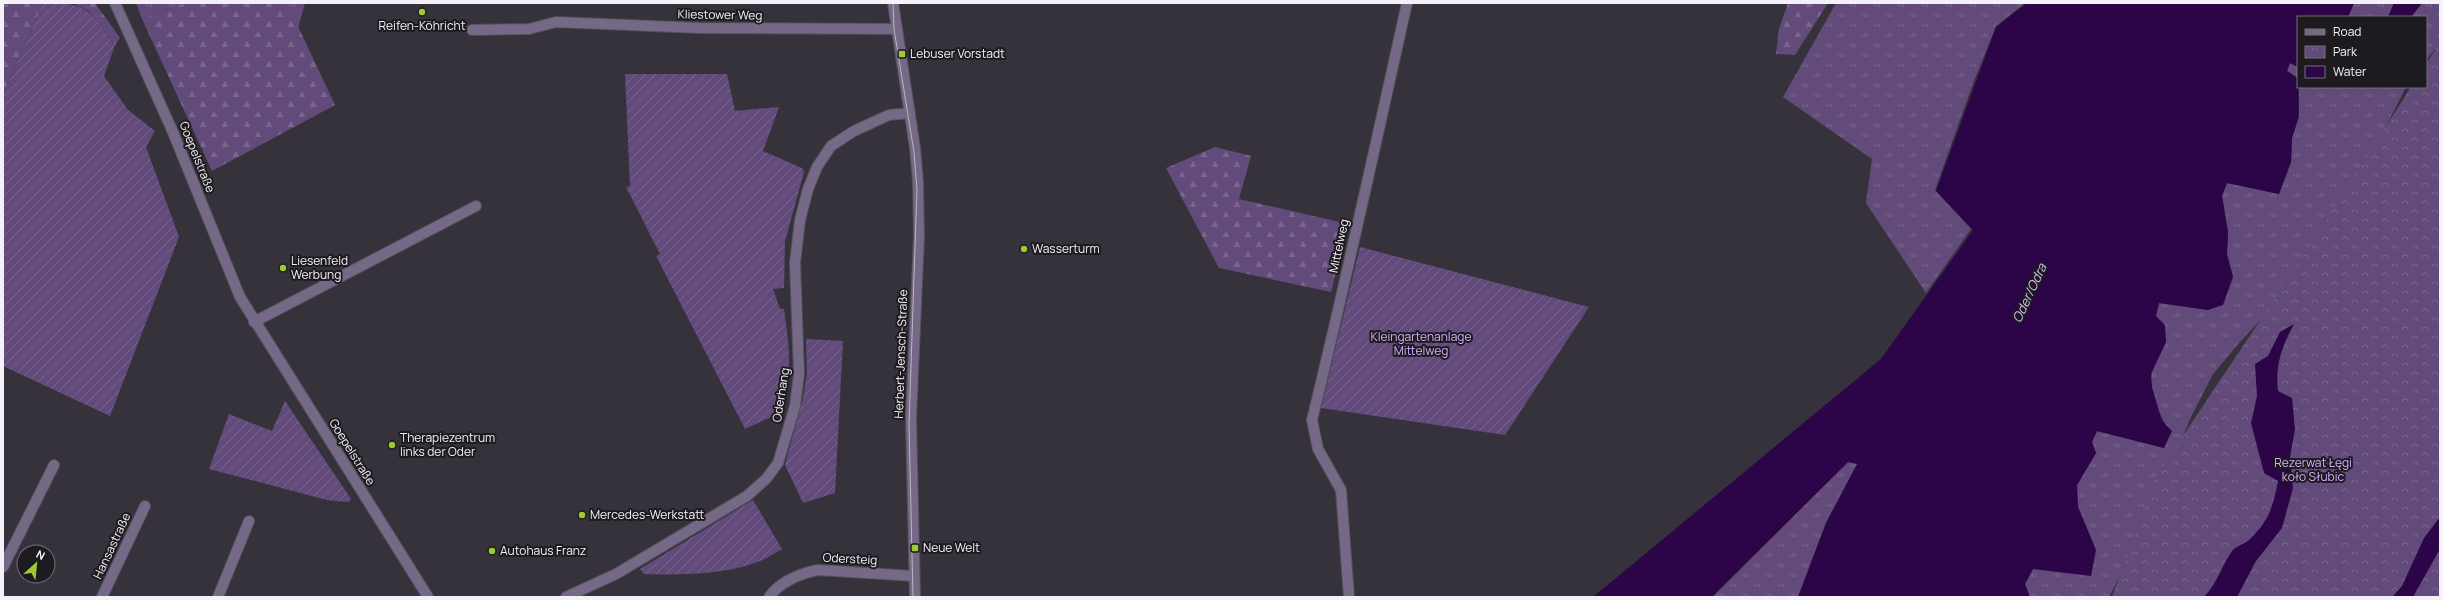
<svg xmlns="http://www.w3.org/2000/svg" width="2443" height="600" font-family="Manrope,sans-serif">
	<defs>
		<pattern id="grass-tufts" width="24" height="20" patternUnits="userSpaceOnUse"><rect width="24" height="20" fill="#624b7b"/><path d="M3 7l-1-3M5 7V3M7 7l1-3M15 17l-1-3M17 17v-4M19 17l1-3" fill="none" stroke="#79658e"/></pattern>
		<pattern id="forest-firs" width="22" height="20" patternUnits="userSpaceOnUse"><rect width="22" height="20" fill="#624b7b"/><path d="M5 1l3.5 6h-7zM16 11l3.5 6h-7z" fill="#79658e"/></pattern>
		<pattern id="park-crowns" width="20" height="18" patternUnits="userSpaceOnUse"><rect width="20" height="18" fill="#624b7b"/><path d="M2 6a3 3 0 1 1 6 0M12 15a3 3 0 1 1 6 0" fill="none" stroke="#79658e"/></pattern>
		<pattern id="garden-furrows" width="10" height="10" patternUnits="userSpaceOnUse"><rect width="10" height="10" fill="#624b7b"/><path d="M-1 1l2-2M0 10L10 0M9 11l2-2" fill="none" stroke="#79658e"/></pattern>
	</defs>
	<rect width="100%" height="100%" fill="#36323c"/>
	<!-- grass -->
	<g fill="url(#grass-tufts)">
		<path d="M 136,3 L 184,3 L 142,19 Z"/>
		<path d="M 287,3 L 305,3 L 298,28 Z"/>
		<path d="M 1836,3 L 2025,3 L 1996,26 L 1972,86 L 1935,190 L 1971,229 L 1926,293 L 1866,203 L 1872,159 L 1783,97 Z"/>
		<path d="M 2354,3 L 2394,3 L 2388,17 L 2348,17 Z"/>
		<path d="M 2422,3 L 2440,3 L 2440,50 L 2435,49 L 2426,60 L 2426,17 L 2411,17 Z"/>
		<path d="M 2290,63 L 2298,67 L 2298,78 L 2287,71 Z"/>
		<path d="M 2299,87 L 2406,87 L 2342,213 L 2279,300 L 2240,342 L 2213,374 L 2189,421 L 2154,509 L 2109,597 L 2030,597 L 2025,584 L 2033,569 L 2096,550 L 2078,507 L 2077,485 L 2096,453 L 2092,442 L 2097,431 L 2164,448 L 2171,431 C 2161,420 2147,389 2152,373 C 2155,362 2161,352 2166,342 L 2156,316 L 2159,303 L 2208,310 L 2233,277 L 2227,254 L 2228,232 L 2222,196 L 2227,183 L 2279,194 L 2291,162 L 2292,138 L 2299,116 Z"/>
		<path d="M 1848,462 L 1858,463 L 1826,523 L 1798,597 L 1712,597 Z"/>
	</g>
	<!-- forest -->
	<g fill="url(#forest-firs)">
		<path d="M 3,3 L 43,3 L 3,95 Z"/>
		<path d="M 73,3 L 95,3 L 120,38 L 115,45 L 89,11 Z"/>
		<path d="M 184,3 L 287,3 L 335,105 L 212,171 L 142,19 Z"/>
		<path d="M 1788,3 L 1828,3 L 1795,55 L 1776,54 L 1779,29 Z"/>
		<path d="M 1215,147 L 1251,156 L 1239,199 L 1348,224 L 1331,292 L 1219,268 L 1166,168 Z"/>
	</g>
	<!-- park -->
	<path fill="url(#park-crowns)" d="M 2440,42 L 2440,597 L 2112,597 L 2156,476 L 2308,249 L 2411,87 L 2426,87 L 2426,64 Z"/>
	<!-- garden -->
	<g fill="url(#garden-furrows)">
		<path d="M 43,3 C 90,3 88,9 115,45 L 104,76 L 128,110 L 155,131 L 146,147 L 179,237 L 110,416 L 3,366 L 3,95 Z"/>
		<path d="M 625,74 L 727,74 L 735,111 L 779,107 L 763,151 L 802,168 L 804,172 L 785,241 L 784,288 L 773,289 L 780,309 L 784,309 C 787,334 793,363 785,387 C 782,397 777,406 773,416 L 745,429 L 656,256 L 660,254 L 626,187 L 630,186 Z"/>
		<path d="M 1360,247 L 1589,307 L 1505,435 L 1321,408 Z"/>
		<path d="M 806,339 L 843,341 L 835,493 L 803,503 L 785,465 L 803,398 L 807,373 Z"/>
		<path d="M 285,401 L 351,499 L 348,502 L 327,500 L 209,469 L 229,414 L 272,431 Z"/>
		<path d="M 753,500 L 782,549 C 775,553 768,558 760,561 C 727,575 680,575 644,574 L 640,569 Z"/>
	</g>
	<!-- water -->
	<g fill="#2c0548">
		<path d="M 2027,3 L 2354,3 L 2348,17 L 2298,17 L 2298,67 L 2290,63 L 2287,71 L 2298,78 L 2299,116 L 2292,138 L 2291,162 L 2279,194 L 2227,183 L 2222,196 L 2228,232 L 2227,254 L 2233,277 L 2223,305 L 2208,310 L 2159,303 L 2156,316 L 2165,325 L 2166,342 L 2151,374 L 2152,387 L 2162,421 L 2172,431 L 2164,448 L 2097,431 L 2092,442 L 2096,453 L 2077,485 L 2078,507 L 2096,550 L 2091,576 L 2033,569 L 2025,584 L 2030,597 L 1798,597 L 1826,523 L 1857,464 L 1848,462 L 1712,597 L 1593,597 L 1881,359 L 1973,230 L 1936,191 L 1996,27 Z"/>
		<path d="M 2394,3 L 2422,3 L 2411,17 L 2388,17 Z"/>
		<path d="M 2294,324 C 2282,346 2275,365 2278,391 L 2292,398 L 2295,429 L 2290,457 L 2293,488 L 2282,528 L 2256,561 L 2237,597 L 2204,597 C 2219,581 2222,564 2233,550 C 2237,546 2244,544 2249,540 C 2269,521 2273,507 2278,481 L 2264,473 L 2251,423 L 2257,396 L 2255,364 L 2268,356 L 2280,332 Z"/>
		<path d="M 2440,517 L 2440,549 L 2413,597 L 2392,597 L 2402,586 L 2424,538 Z"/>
	</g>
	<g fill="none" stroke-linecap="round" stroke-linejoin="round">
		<defs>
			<g id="minor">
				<path d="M 115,3 L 172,130 L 240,297 L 428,597"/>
				<path d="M 893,3 L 915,148 L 918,182 L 919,236 L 911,418 L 915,597"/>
				<path d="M 472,30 L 529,29 L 556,22 L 700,28 L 897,29"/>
				<path d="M 254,322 L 476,206"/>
				<path d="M 3,567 L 54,465"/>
				<path d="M 102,597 L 145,506"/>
				<path d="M 218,597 L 249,521"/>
				<path d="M 566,597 L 616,574 L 747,496 L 766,479 L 778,463 L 795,406 L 799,374 L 795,263 L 800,220 L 808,189 L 817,167 L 831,146 L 854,131 L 889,115 L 910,113"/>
				<path d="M 769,597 C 781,581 798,574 818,570 L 914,576"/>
				<path d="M 1349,597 L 1341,490 L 1318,449 L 1312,420 C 1346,281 1376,142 1407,3"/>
			</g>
		</defs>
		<!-- minor casing -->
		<use href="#minor" stroke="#54515a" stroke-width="12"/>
		<!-- minor -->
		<use href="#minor" stroke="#766887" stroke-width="10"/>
		<!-- tram -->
		<path stroke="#bab7be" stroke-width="1" d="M 893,3 L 894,29 L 914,152 L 917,189 L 909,425 L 913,597"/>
	</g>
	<!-- markers -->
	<g fill="#9dca30" stroke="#1d1b1f" stroke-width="1.5">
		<circle cx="422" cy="12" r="4"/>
		<rect x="898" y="50" width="8" height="8" rx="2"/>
		<circle cx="1024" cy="249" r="4"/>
		<circle cx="283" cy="268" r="4"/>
		<circle cx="392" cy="445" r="4"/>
		<circle cx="582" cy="515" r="4"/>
		<rect x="911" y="544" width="8" height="8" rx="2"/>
		<circle cx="492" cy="551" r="4"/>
	</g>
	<g text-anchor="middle" stroke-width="4" stroke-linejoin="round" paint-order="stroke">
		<!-- street labels -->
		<g font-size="12" fill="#f4f2f8" stroke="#1d1b1f">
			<text transform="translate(720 15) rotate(1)" y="4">Kliestower Weg</text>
			<text transform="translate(197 157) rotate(68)" y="4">Goepelstraße</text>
			<text transform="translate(1339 246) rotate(-78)" y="4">Mittelweg</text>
			<text transform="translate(901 354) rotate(-88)" y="4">Herbert-Jensch-Straße</text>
			<text transform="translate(781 395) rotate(-81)" y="4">Oderhang</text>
			<text transform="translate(352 452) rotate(58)" y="4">Goepelstraße</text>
			<text transform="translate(112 546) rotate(-65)" y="4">Hansastraße</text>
			<text transform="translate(850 559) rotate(3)" y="4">Odersteig</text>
		</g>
		<!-- poi labels -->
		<g font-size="12" fill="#f4f2f8" stroke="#1d1b1f" text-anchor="start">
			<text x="422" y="30" text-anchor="middle">Reifen-Köhricht</text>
			<text x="910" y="58">Lebuser Vorstadt</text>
			<text x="1032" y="253">Wasserturm</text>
			<text x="291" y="265">Liesenfeld<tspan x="291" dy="14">Werbung</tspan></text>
			<text x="400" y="442">Therapiezentrum<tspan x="400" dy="14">links der Oder</tspan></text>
			<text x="590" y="519">Mercedes-Werkstatt</text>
			<text x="923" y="552">Neue Welt</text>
			<text x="500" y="555">Autohaus Franz</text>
		</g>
		<!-- park labels -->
		<g font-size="12" fill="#d3affd" stroke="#1d1b1f">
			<text x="1421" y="341">Kleingartenanlage<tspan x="1421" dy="14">Mittelweg</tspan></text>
			<text x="2313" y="467">Rezerwat Łęgi<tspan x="2313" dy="14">koło Słubic</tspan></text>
		</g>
		<!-- water labels -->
		<g font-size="13" font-style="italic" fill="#d8bdf8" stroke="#1d1b1f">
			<text transform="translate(2029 293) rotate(-65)" y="5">Oder/Odra</text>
		</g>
	</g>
	<!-- border -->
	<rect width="2443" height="600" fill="none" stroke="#f4f2f8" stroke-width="8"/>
	<!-- legend -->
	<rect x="2297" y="16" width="130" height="72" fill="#1d1b1f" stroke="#737176"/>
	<rect x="2305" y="29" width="20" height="6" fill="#766887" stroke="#737176"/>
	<text x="2333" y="36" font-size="12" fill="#f4f2f8">Road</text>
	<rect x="2305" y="46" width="20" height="12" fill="url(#park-crowns)" stroke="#737176"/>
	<text x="2333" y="56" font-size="12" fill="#f4f2f8">Park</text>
	<rect x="2305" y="66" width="20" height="12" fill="#2c0548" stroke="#737176"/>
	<text x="2333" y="76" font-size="12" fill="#f4f2f8">Water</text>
	<!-- north arrow -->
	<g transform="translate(36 564) rotate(27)"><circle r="19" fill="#1d1b1f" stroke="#737176"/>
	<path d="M0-3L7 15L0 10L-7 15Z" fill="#9dca30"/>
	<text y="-6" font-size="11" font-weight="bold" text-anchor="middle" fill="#f4f2f8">N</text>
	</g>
</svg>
